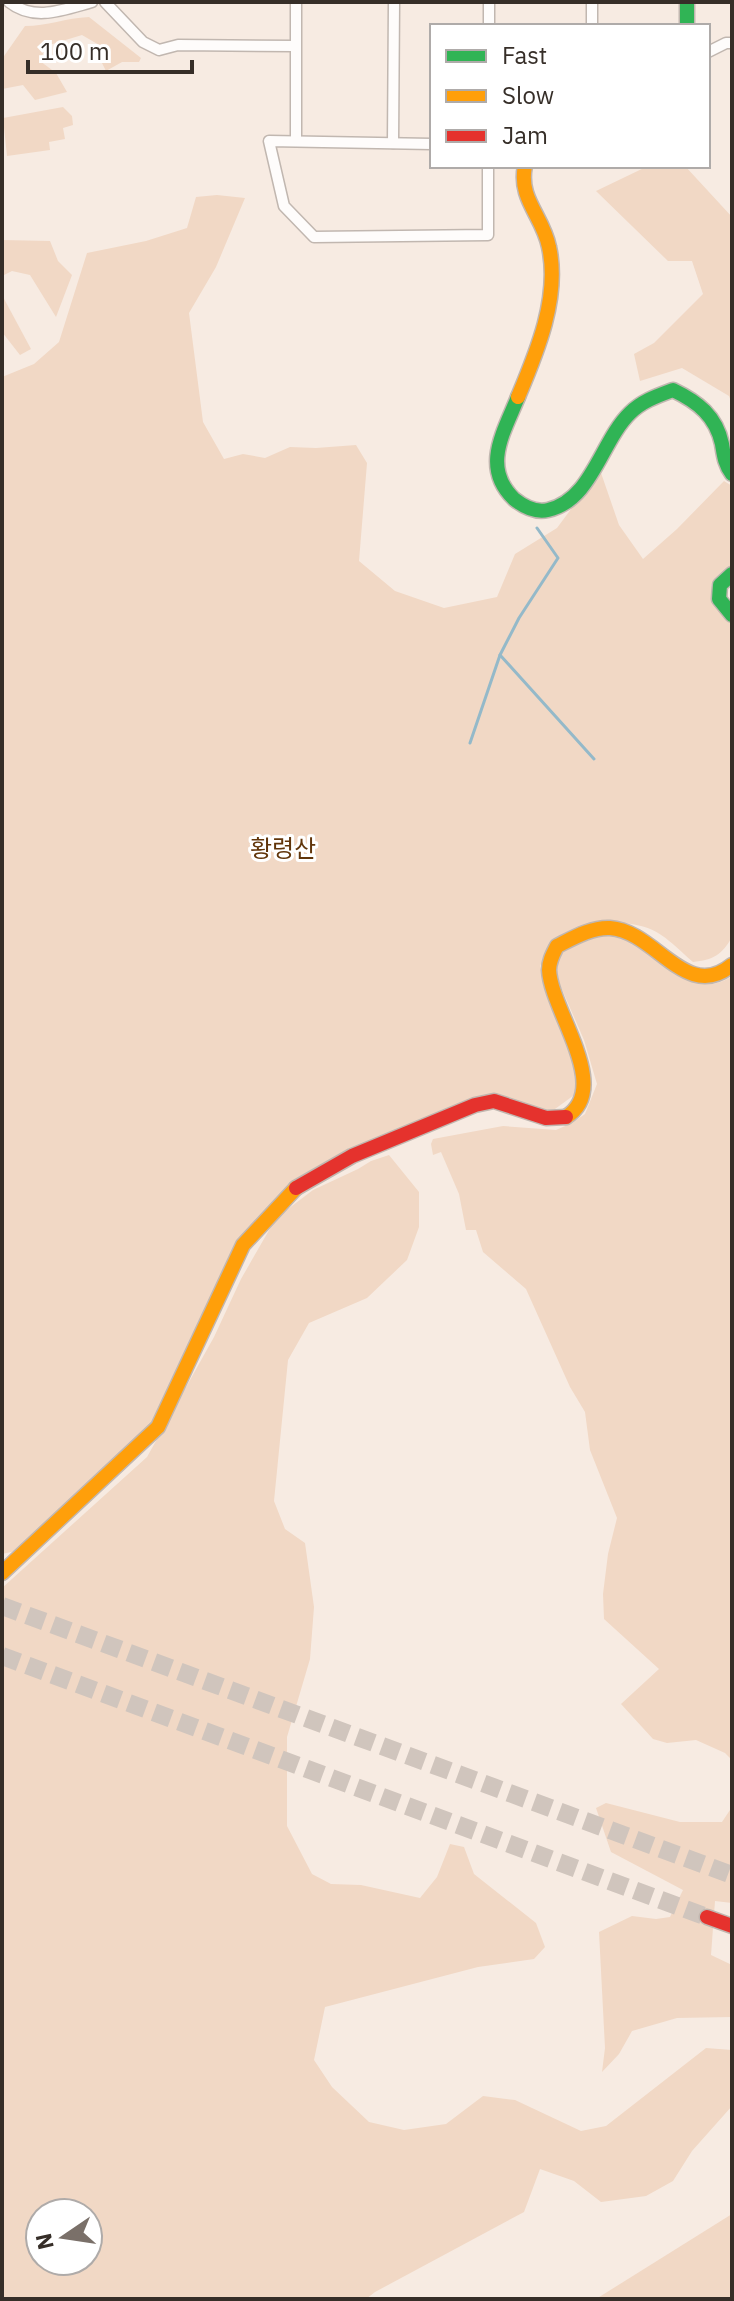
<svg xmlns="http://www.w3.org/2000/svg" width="734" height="2301" font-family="'IBM Plex Sans','Noto Sans KR',sans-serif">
	<rect width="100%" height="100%" fill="#f7ebe2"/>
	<!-- green -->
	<g fill="#f1d8c5" fill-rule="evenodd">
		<path d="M 89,17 L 141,58 L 139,62 L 122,62 L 106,71 L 100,59 L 106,49 L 82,35 L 46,46 L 40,61 L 56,73 L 67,92 L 35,100 L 23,85 L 2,89 L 2,59 L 25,26 C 47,26 66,18 89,17 Z"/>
		<path d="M 63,107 L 72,116 L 73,125 L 63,128 L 65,139 L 49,142 L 50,150 L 7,156 L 3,118 Z"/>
		<path d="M 648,166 L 685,166 L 732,217 L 732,404 L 729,396 L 682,368 L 640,381 L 634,354 L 654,343 L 703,294 L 692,261 L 668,261 L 596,191 Z"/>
		<path d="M 217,195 L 245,198 L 216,267 L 189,313 L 203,422 L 224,459 L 243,454 L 265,458 L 290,447 L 316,448 L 356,445 L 367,463 L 359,561 L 395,591 L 444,608 L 497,597 L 515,554 L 557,528 L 600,470 L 619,525 L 643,559 L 677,529 L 724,481 L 732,486 L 732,571 L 721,574 L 711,585 C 714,601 719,614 732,624 L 732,937 C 722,955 713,960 693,962 C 678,949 661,930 641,926 C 613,918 581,927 555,939 L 540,966 L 550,1005 L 570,1050 L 579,1084 L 577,1093 L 555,1109 L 541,1111 L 504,1096 L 353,1147 L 290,1186 L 242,1239 L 155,1422 L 20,1550 L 2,1554 L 2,377 L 34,364 L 59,342 L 87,253 L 146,241 L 187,228 L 196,197 Z"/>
		<path d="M 2,240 L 50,241 L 58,261 L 72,275 L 56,317 L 30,275 L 12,271 L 2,276 Z"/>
		<path d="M 2,295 L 31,349 L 20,355 L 2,332 Z"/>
		<path d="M 612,935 C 618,936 625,938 631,940 C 664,955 693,1003 732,976 L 732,1760 L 725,1753 L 696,1740 L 667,1743 L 653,1739 L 621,1704 L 659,1669 L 604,1619 L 603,1594 L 608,1554 L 617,1518 L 590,1450 L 585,1412 L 570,1387 L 526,1289 L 483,1252 L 476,1230 L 466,1230 L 459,1194 L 441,1152 L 433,1155 L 431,1144 L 433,1139 L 503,1126 L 556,1130 L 572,1123 L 585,1114 L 597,1084 L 584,1040 L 560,985 L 555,962 C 573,939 584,937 612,935 Z"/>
		<path d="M 389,1155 L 419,1192 L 419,1227 L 407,1260 L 367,1298 L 309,1323 L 288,1360 L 274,1501 L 285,1529 L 305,1543 L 314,1607 L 310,1659 L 287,1737 L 287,1826 L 312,1874 L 331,1884 L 361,1885 L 420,1898 L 437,1877 L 450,1844 L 464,1847 L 474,1874 L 536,1923 L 545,1947 L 534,1959 L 478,1967 L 325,2007 L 314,2060 L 332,2087 L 369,2122 L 404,2130 L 446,2124 L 483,2096 L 515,2100 L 581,2131 L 606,2126 L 706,2048 L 732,2050 L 732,2106 L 692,2151 L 673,2181 L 646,2196 L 601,2202 L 574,2181 L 540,2169 L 524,2212 L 375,2292 L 366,2299 L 2,2299 L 2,1588 L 147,1457 L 214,1337 L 241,1279 L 276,1218 L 313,1190 L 358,1169 L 371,1161 ZM 40,2213 L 88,2213 L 88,2261 L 40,2261 Z"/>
		<path d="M 606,1803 L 680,1822 L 722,1822 L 732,1807 L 732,1903 L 715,1901 L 711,1955 L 732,1965 L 732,2017 L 677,2018 L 632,2031 L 619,2054 L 602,2072 L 605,2048 L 599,1932 L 632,1916 L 656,1919 L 670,1917 L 683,1890 L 611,1852 L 596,1808 Z"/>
		<path d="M 732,2214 L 732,2299 L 596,2299 Z"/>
	</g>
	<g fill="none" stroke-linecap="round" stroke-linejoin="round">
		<!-- stream -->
		<g stroke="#94b9c9" stroke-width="3">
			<path d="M 500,655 L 594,759"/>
			<path d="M 470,743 L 500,655 L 519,618 L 558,558 L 537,528"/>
		</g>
		<!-- highway-tunnel -->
		<g stroke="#d0c5bd" stroke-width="18" stroke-dasharray="18 9" stroke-linecap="butt">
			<path d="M 2,1606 L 732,1875"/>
			<path d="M 2,1656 L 707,1917"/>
		</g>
		<defs>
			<g id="street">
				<path d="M 9,2 C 34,22 63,10 92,2"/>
				<path d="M 105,2 L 143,42 L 159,50 L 178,45 L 295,46"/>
				<path d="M 296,2 L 296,141"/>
				<path d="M 489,26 L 489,2"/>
				<path d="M 592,26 L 592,2"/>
				<path d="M 708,52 L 726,43 L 732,43"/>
				<path d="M 393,143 L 394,2"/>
				<path d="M 432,144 L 269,141 L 284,206 L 314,237 L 488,235 L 488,166"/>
			</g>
			<g id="fast">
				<path d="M 687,2 L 687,26"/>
				<path d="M 518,397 C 504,432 481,467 514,499 C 524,507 535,513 548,510 C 592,500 601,441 630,413 C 642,401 657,396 673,390 C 698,402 716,416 722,444 C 724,456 725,465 732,474"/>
				<path d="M 732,574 L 720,585 L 719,599 L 732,615"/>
			</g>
			<g id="slow">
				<path d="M 518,397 C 537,352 560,297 549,247 C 543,216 518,199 525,166"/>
				<path d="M 566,1117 C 613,1088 551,1011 549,970 C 549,961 553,954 557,946 C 573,938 592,927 610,928 C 656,931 686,1003 732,965"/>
				<path d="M 2,1573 L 158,1427 L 243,1245 L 296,1188"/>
			</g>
			<g id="jam">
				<path d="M 296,1188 L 352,1156 L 475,1105 L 494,1101 L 546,1118 L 566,1117"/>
				<path d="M 707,1917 L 732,1926"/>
			</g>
		</defs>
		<!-- street casing -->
		<use href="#street" stroke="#c1b7b0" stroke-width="13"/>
		<!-- fast casing -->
		<use href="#fast" stroke="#c1b7b0" stroke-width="17"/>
		<!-- slow casing -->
		<use href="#slow" stroke="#c1b7b0" stroke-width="17"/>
		<!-- jam casing -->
		<use href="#jam" stroke="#c1b7b0" stroke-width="17"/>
		<!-- street -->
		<use href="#street" stroke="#fefcfb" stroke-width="10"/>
		<!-- fast -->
		<use href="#fast" stroke="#30b455" stroke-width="14"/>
		<!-- slow -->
		<use href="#slow" stroke="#ff9f0a" stroke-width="14"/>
		<!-- jam -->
		<use href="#jam" stroke="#e5322d" stroke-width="14"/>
	</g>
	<g text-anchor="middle" stroke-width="6" stroke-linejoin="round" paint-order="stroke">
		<!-- park labels -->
		<g font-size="24" fill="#61350a" stroke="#fff">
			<text x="283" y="857">황령산</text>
		</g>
	</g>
	<!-- border -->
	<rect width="734" height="2301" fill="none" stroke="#362e28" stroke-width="8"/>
	<!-- legend -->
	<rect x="430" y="24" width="280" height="144" fill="#ffffff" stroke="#afaba9" stroke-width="2"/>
	<rect x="446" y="50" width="40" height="12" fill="#30b455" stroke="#afaba9" stroke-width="2"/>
	<text x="502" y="64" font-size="24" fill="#362e28">Fast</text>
	<rect x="446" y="90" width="40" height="12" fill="#ff9f0a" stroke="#afaba9" stroke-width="2"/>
	<text x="502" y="104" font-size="24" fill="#362e28">Slow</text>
	<rect x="446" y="130" width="40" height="12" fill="#e5322d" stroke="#afaba9" stroke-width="2"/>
	<text x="502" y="144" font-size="24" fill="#362e28">Jam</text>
	<!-- north arrow -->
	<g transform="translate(64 2237) rotate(257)"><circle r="38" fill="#ffffff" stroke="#afaba9" stroke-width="2"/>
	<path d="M0-6L14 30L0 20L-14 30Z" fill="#7a7069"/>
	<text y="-12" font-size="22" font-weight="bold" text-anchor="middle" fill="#362e28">N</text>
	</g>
	<!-- scale -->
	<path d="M28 60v12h164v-12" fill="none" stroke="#362e28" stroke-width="4"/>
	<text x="40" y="60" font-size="24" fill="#362e28" stroke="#ffffff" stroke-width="6" paint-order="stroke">100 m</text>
</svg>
